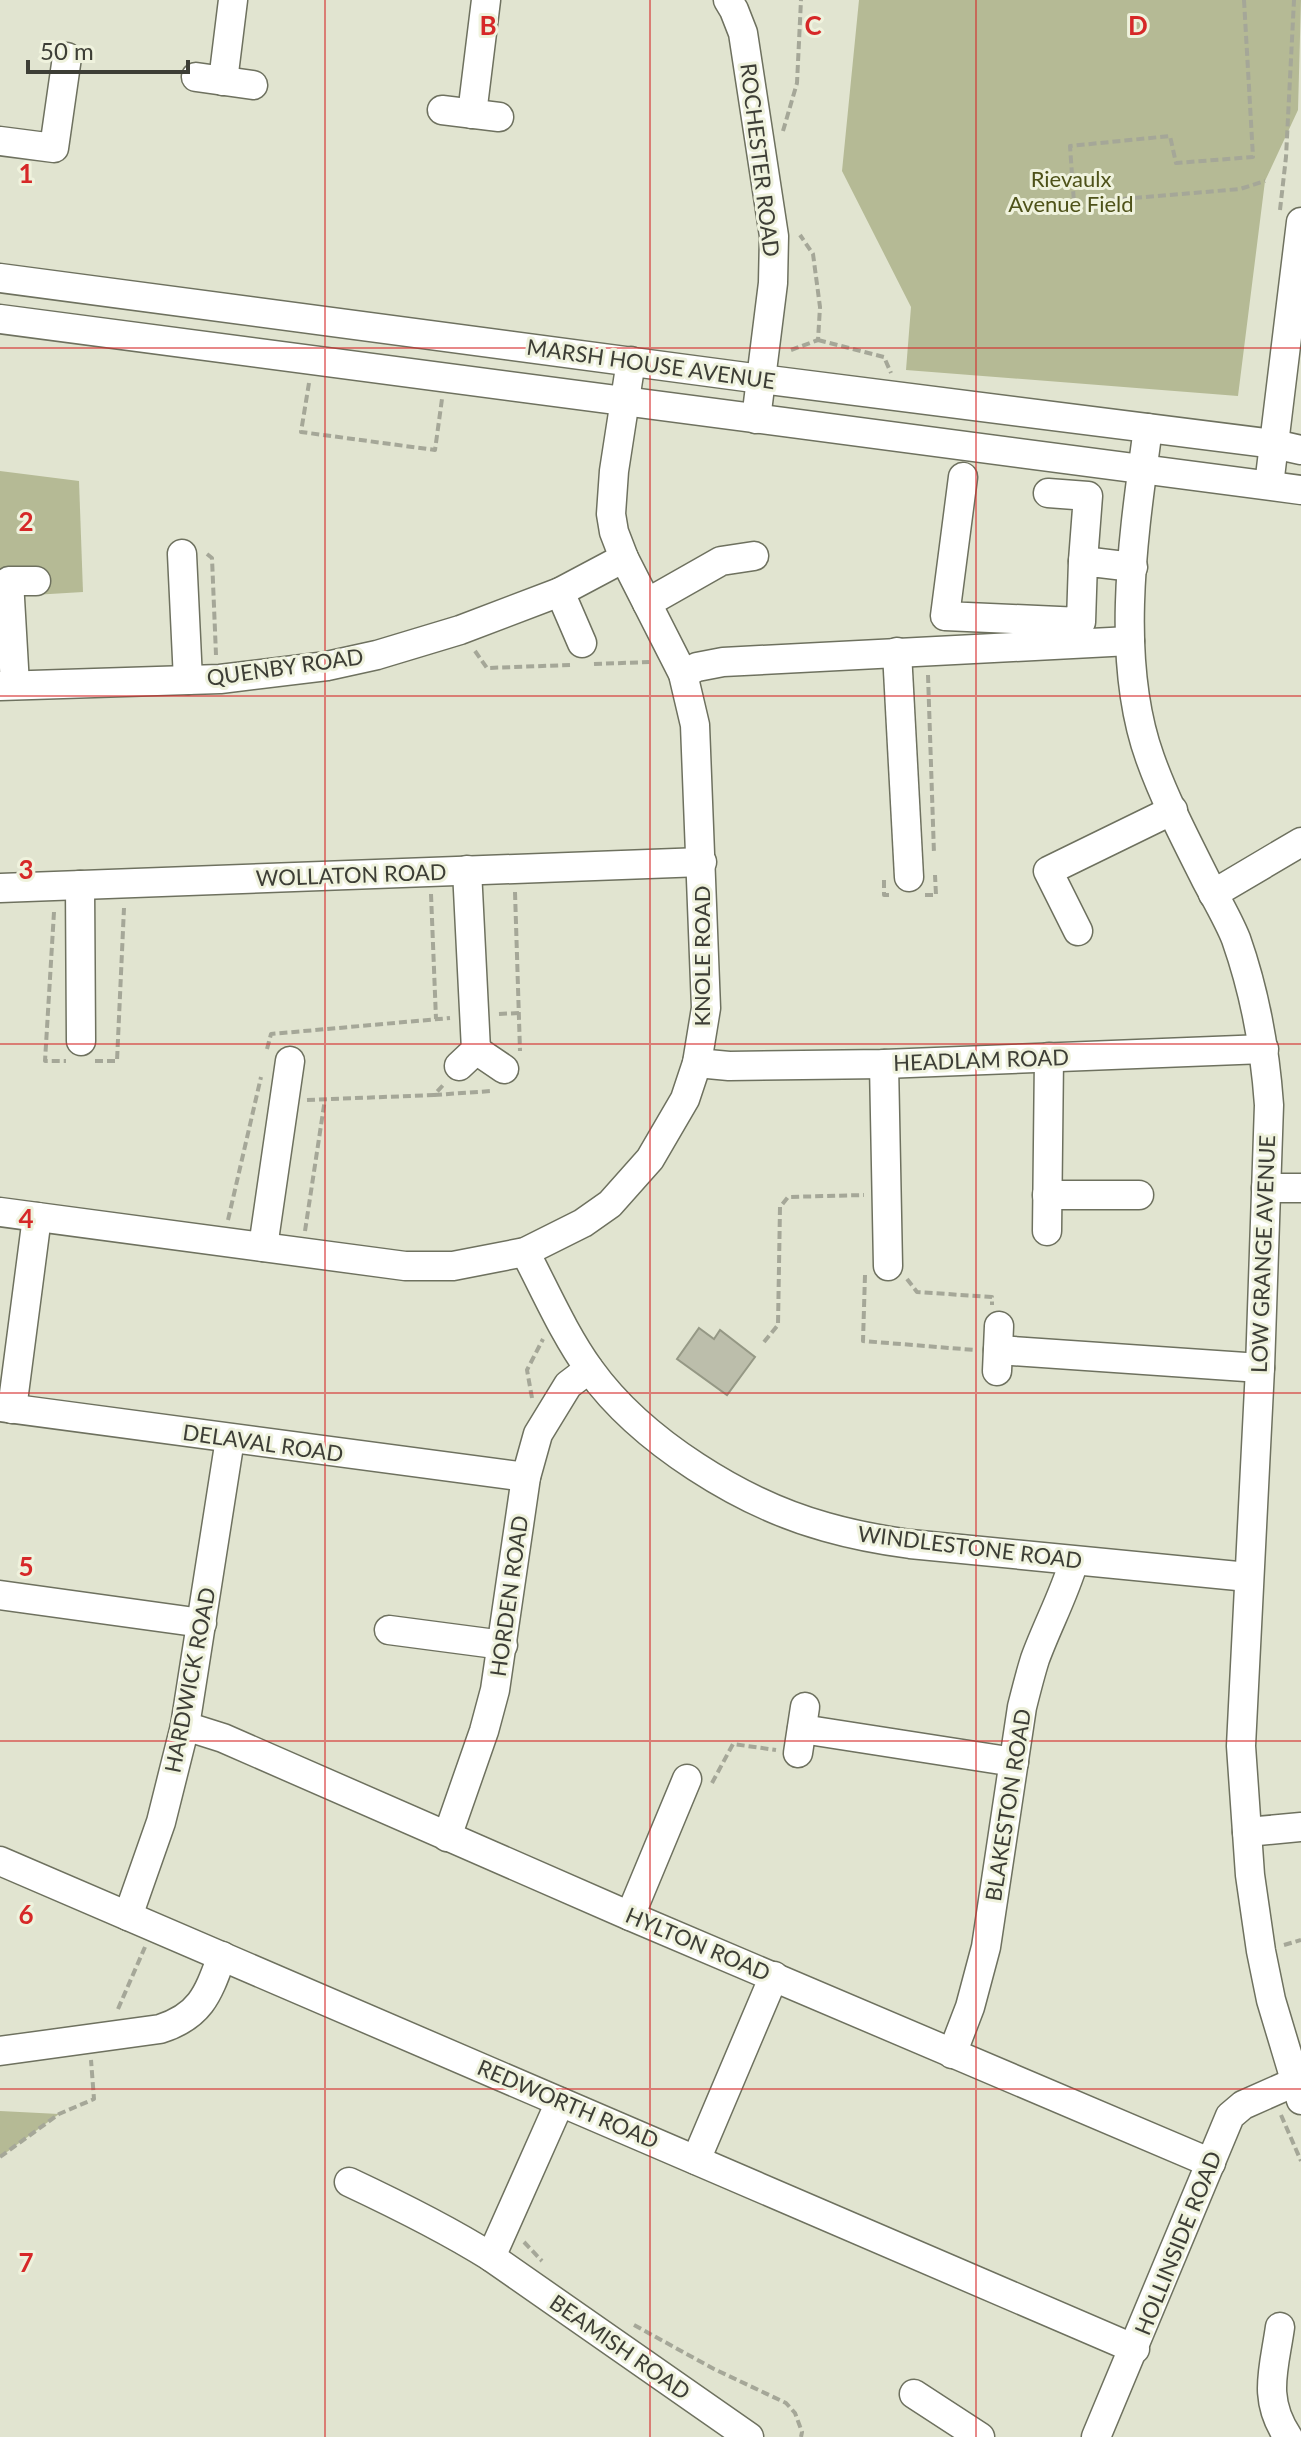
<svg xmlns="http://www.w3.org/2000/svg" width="1301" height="2437" font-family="Lato,sans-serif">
	<rect width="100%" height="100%" fill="#e1e4d0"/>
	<!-- green -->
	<g fill="#b5ba95">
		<path d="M 859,0 L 1301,0 L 1298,110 L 1265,181 L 1238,396 L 906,370 L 911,307 L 842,171 Z"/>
		<path d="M 0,471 L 79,481 L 83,592 L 0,597 Z"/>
		<path d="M 0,2111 L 59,2114 L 0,2157 Z"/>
	</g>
	<!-- building -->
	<path fill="#bcbeab" stroke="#959885" stroke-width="2" d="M 699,1328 L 714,1339 L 720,1330 L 755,1357 L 727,1395 L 677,1359 Z"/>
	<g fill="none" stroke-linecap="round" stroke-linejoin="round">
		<defs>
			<g id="minor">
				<path d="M 728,0 L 734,10 L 743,33 L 774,236 L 773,283 L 756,419"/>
				<path d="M 196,77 L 253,85"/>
				<path d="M 223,81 L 233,0"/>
				<path d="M 442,110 L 499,117"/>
				<path d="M 472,114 L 486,0"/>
				<path d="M 0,141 L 54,148 L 67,57"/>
				<path d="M 0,278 L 761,379 L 1274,444 L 1301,450"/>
				<path d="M 0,319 L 1301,490"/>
				<path d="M 1148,428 C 1134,532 1114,658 1150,758 C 1165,800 1186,840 1206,880 C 1216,899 1228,919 1236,939 C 1255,993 1265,1048 1269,1105 L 1260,1368 L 1241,1746 L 1250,1875 L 1261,1951 L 1271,2000 L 1301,2100"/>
				<path d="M 963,477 L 945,616 L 1081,622 L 1083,561 L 1133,567"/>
				<path d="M 1269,485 L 1301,222"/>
				<path d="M 1048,493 L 1088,496 L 1083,561"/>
				<path d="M 182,554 L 188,680"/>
				<path d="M 560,592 L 582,643"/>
				<path d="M 647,603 L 721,561 L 754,556"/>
				<path d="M 897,652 L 909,877"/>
				<path d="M 683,674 L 697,667 L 723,662 L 1130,641"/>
				<path d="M 15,685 L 9,581 L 36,581"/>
				<path d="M 0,686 L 220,679 L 327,666 L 377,655 L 460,630 L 560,592 L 624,558"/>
				<path d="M 80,885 L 81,1041"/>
				<path d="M 0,888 L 702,862"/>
				<path d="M 1213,894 L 1301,842"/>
				<path d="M 1078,931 L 1048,871 L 1173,810"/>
				<path d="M 476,1050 L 504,1069"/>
				<path d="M 697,1063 L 729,1066 L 884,1064 L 1264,1049"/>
				<path d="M 884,1064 L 888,1266"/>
				<path d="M 459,1066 L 476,1050 L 467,870"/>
				<path d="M 1266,1188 L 1301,1188"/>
				<path d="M 1047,1195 L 1139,1195"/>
				<path d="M 0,1212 L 405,1266 L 453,1266 L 525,1252 L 583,1223 L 610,1204 L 650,1159 L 685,1099 L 697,1063 L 706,1008 L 695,725 L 683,674 L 624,558 L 614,532 L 611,514 L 614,471 L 631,361"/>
				<path d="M 1047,1231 L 1049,1057"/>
				<path d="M 263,1247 L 290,1061"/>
				<path d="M 525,1252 C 546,1292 564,1334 590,1370 C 641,1441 742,1504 826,1527 C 854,1535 881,1540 910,1544 L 1248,1577"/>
				<path d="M 998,1350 L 1260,1368"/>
				<path d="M 997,1371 L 999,1326"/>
				<path d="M 0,1407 L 526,1477"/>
				<path d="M 12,1409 L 37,1217"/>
				<path d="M 0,1595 L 202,1623"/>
				<path d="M 389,1630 L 503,1645"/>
				<path d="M 185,1726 L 223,1738 L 630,1916 L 1211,2163"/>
				<path d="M 802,1729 L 1014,1762"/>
				<path d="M 798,1753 L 805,1707"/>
				<path d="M 1247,1832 L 1301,1827"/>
				<path d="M 447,1837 L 484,1731 L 495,1690 L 526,1477 L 538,1434 L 568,1385 L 589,1369"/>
				<path d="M 0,1861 L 1135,2349"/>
				<path d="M 128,1916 L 161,1822 L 185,1726 L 230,1439"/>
				<path d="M 630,1916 L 687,1779"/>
				<path d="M 0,2051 L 160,2029 C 201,2016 208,1994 222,1956"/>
				<path d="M 952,2054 L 970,2007 L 986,1947 L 1022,1707 C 1026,1691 1030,1675 1035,1659 C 1047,1626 1064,1595 1074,1561"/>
				<path d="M 696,2160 L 774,1976"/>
				<path d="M 349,2182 C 398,2205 445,2228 491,2257 L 749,2437"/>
				<path d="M 491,2257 L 560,2102"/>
				<path d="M 1280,2327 C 1274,2370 1262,2398 1288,2437"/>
				<path d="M 914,2394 L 980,2437"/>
				<path d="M 1096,2437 L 1230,2116 L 1243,2105 L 1295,2082"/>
			</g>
		</defs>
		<!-- minor casing -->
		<use href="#minor" stroke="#6e715f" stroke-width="31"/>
		<!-- path -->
		<g stroke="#a5a798" stroke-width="4" stroke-dasharray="8 4" stroke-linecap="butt">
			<path d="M 1244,0 L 1253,157 L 1176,163 L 1170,136 L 1070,146 L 1074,203 L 1240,189 L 1265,181"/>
			<path d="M 783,131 L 797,83 L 801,0"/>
			<path d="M 1280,210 L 1286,157 L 1294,0"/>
			<path d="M 818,340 L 884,357 L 891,373"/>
			<path d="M 791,350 L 818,340 L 820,307 L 813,254 L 800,235"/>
			<path d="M 309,383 L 301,432 L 435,450 L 442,399"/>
			<path d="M 207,554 L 212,558 L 216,655"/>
			<path d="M 475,651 L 487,668 L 570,665"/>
			<path d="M 594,664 L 649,662"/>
			<path d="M 928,675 L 934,854"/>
			<path d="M 884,880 L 884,895 L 892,895"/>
			<path d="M 515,892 L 520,1051"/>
			<path d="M 431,894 L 436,1019"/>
			<path d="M 925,895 L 936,895 L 935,875"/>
			<path d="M 54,912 L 45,1061 L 66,1061"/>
			<path d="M 499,1014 L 519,1013"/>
			<path d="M 267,1049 L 271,1034 L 450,1018"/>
			<path d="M 95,1061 L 117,1061 L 124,908"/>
			<path d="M 434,1095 L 491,1091"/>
			<path d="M 307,1100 L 434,1095 L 445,1083"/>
			<path d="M 228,1220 L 261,1077"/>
			<path d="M 305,1231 L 325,1099"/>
			<path d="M 865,1275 L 863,1341 L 975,1350"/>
			<path d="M 907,1279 L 917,1292 L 992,1297 L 992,1305"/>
			<path d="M 764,1342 L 778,1325 L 780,1207 L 788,1197 L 864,1195"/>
			<path d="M 532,1398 L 527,1370 L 543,1339"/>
			<path d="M 712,1783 L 733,1744 L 776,1750"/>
			<path d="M 1284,1945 L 1301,1940"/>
			<path d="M 118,2009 L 145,1947"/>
			<path d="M 1281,2115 L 1301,2161"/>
			<path d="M 0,2157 L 59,2114 L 94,2099 L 91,2060"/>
			<path d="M 524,2242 L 542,2261"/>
			<path d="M 634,2325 L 714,2369 L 786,2403 L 795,2413 L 802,2432 L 801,2437"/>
		</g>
		<!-- minor -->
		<use href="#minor" stroke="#fff" stroke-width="28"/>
	</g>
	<!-- grid -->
	<path fill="none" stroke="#d62828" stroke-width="2" stroke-opacity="0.55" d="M 325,0 L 325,2437M 650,0 L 650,2437M 976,0 L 976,2437M 0,348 L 1301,348M 0,696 L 1301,696M 0,1044 L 1301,1044M 0,1393 L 1301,1393M 0,1741 L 1301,1741M 0,2089 L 1301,2089"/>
	<g text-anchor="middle" stroke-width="6" stroke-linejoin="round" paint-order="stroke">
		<!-- street labels -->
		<g font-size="22" fill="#3d3e36" stroke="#eff2dd">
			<text transform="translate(760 160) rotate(83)" y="8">ROCHESTER ROAD</text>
			<text transform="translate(651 364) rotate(8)" y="8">MARSH HOUSE AVENUE</text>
			<text transform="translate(285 667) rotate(-8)" y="8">QUENBY ROAD</text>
			<text transform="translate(351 875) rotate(-2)" y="8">WOLLATON ROAD</text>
			<text transform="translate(702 956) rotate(-90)" y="8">KNOLE ROAD</text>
			<text transform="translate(981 1060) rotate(-2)" y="8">HEADLAM ROAD</text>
			<text transform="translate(1263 1254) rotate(-88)" y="8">LOW GRANGE AVENUE</text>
			<text transform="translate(263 1443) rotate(8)" y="8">DELAVAL ROAD</text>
			<text transform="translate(970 1547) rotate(7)" y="8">WINDLESTONE ROAD</text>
			<text transform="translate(509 1596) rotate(-82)" y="8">HORDEN ROAD</text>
			<text transform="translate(190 1680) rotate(-79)" y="8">HARDWICK ROAD</text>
			<text transform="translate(1008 1805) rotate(-81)" y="8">BLAKESTON ROAD</text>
			<text transform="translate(698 1944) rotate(23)" y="8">HYLTON ROAD</text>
			<text transform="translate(568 2104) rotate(23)" y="8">REDWORTH ROAD</text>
			<text transform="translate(1178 2243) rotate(-68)" y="8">HOLLINSIDE ROAD</text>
			<text transform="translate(620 2347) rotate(35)" y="8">BEAMISH ROAD</text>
		</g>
		<!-- park labels -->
		<g font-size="22" fill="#4e5219" stroke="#eff2dd">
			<text x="1071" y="187">Rievaulx<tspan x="1071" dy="25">Avenue Field</tspan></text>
		</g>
	</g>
	<g font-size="26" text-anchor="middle" font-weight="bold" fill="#d62828" stroke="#eff2dd" stroke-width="6" stroke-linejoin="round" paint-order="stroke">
		<text x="488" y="35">B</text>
		<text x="813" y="35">C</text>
		<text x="1138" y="35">D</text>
		<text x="26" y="183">1</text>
		<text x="26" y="531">2</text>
		<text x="26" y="879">3</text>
		<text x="26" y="1228">4</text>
		<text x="26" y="1576">5</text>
		<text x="26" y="1924">6</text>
		<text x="26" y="2272">7</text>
	</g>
	<!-- scale -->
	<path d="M28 60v12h160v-12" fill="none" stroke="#3d3e36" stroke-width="4"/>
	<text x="40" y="60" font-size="24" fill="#3d3e36" stroke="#eff2dd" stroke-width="6" paint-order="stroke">50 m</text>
</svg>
